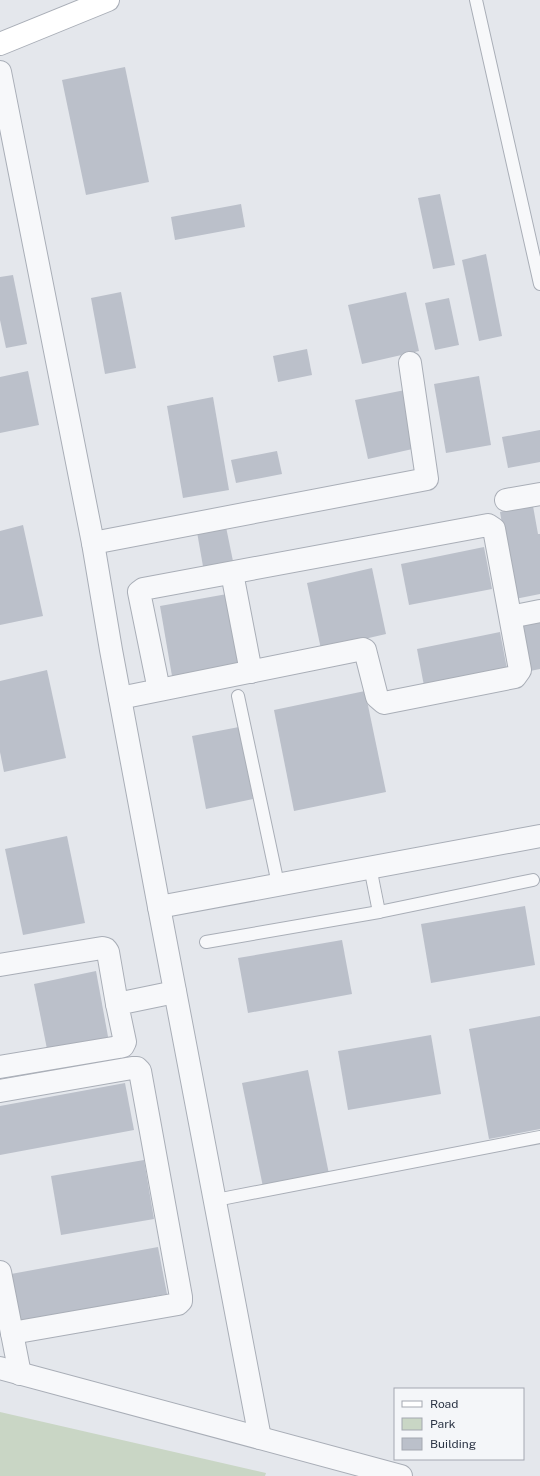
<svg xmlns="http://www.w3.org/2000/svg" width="540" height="1476" font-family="'Public Sans',sans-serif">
	<rect width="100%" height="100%" fill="#e4e7ec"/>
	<!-- green -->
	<path fill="#c9d6c5" d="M 0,1412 L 266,1473 L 265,1476 L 0,1476 Z"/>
	<!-- building -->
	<g fill="#bbc0ca">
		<path d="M 125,67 L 149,182 L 86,195 L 62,80 Z"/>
		<path d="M 440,194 L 455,265 L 433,269 L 418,198 Z"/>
		<path d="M 241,204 L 245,227 L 175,240 L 171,217 Z"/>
		<path d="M 486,254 L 502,336 L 479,341 L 462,260 Z"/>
		<path d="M 13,275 L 27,344 L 6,348 L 0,320 L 0,277 Z"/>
		<path d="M 121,292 L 136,368 L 105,374 L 91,298 Z"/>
		<path d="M 406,292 L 419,351 L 362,364 L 348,305 Z"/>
		<path d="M 449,298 L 459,345 L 435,350 L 425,303 Z"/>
		<path d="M 307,349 L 312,375 L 278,382 L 273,356 Z"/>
		<path d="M 28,371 L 39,425 L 0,433 L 0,377 Z"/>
		<path d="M 479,376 L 491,445 L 446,453 L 434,384 Z"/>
		<path d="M 405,390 L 417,448 L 368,459 L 355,400 Z"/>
		<path d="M 213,397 L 229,490 L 183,498 L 167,406 Z"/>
		<path d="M 540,430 L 540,462 L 508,468 L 502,437 Z"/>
		<path d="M 277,451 L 282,474 L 236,483 L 231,460 Z"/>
		<path d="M 533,506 L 538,534 L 540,534 L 540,594 L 515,599 L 500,512 Z"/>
		<path d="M 23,525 L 43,616 L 0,625 L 0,531 Z"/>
		<path d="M 226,527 L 234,566 L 204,572 L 197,532 Z"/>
		<path d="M 484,547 L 492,589 L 409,605 L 401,564 Z"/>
		<path d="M 372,568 L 386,634 L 321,649 L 307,583 Z"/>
		<path d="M 227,594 L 239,664 L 172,676 L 160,606 Z"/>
		<path d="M 540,616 L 540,669 L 525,672 L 516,621 Z"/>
		<path d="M 500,632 L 508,674 L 425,691 L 417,649 Z"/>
		<path d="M 47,670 L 66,758 L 4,772 L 0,752 L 0,681 Z"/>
		<path d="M 365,691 L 386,792 L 294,811 L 274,710 Z"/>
		<path d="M 239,727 L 253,799 L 206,809 L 192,736 Z"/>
		<path d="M 67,836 L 85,923 L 23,935 L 5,849 Z"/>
		<path d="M 525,906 L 535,965 L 431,983 L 421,924 Z"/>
		<path d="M 342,940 L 352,994 L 248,1013 L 238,958 Z"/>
		<path d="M 96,971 L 109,1042 L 48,1054 L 34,984 Z"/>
		<path d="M 540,1016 L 540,1129 L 489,1139 L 469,1029 Z"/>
		<path d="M 431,1035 L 441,1094 L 348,1110 L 338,1051 Z"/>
		<path d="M 308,1070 L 329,1174 L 263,1187 L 242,1083 Z"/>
		<path d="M 125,1083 L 134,1130 L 0,1155 L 0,1106 Z"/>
		<path d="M 144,1160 L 154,1219 L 61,1235 L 51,1176 Z"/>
		<path d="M 158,1247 L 167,1294 L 20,1321 L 11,1274 Z"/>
	</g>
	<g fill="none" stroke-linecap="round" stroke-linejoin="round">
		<defs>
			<g id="service">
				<path d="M 476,0 L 540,284"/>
				<path d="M 238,696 L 278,884"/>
				<path d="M 370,867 L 379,912"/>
				<path d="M 206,942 L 379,912 L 533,880"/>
				<path d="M 216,1200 L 540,1137"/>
			</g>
			<g id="minor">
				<path d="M 0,72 L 93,543 L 111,650 L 159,907 L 260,1438"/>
				<path d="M 506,500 L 540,494"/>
				<path d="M 93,543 L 427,479 L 410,363"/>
				<path d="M 232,573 L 251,672"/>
				<path d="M 520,615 L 540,611"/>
				<path d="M 120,698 L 363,649 L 365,650 L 377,697 L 384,703 L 515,677 L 520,670 L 494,529 L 488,525 L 143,589 L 139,592 L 159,690"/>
				<path d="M 159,907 L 540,836"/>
				<path d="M 0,965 L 102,948 L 106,949 L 108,952 L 117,1004"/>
				<path d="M 0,1067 L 119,1047 L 123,1046 L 125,1042 L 117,1004 L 175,992"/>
				<path d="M 0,1091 L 132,1068 L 137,1068 L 140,1071 L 181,1297 L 181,1301 L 178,1304 L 12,1333"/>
				<path d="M 0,1272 L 20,1374"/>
				<path d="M 0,1368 L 401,1476"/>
			</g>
			<path id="secondary" d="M 0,44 L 108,0"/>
		</defs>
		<!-- service casing -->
		<use href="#service" stroke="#a9aeb7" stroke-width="14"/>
		<!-- minor casing -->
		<use href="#minor" stroke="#a9aeb7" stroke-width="24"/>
		<!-- secondary casing -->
		<use href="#secondary" stroke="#a9aeb7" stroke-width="24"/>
		<!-- service -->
		<use href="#service" stroke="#f7f8fa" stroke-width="12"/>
		<!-- minor -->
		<use href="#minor" stroke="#f7f8fa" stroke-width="22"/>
		<!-- secondary -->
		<use href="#secondary" stroke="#fff" stroke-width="22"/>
	</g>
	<!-- legend -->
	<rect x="394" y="1388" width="130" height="72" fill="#f4f6f9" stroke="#a4a8b1"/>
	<rect x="402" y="1401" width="20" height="6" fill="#ffffff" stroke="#a4a8b1"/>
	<text x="430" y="1408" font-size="12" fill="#2b3445">Road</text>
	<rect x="402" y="1418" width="20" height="12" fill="#c9d6c5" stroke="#a4a8b1"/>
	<text x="430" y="1428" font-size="12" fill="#2b3445">Park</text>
	<rect x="402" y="1438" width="20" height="12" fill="#bbc0ca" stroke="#a4a8b1"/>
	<text x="430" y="1448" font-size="12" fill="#2b3445">Building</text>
</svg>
